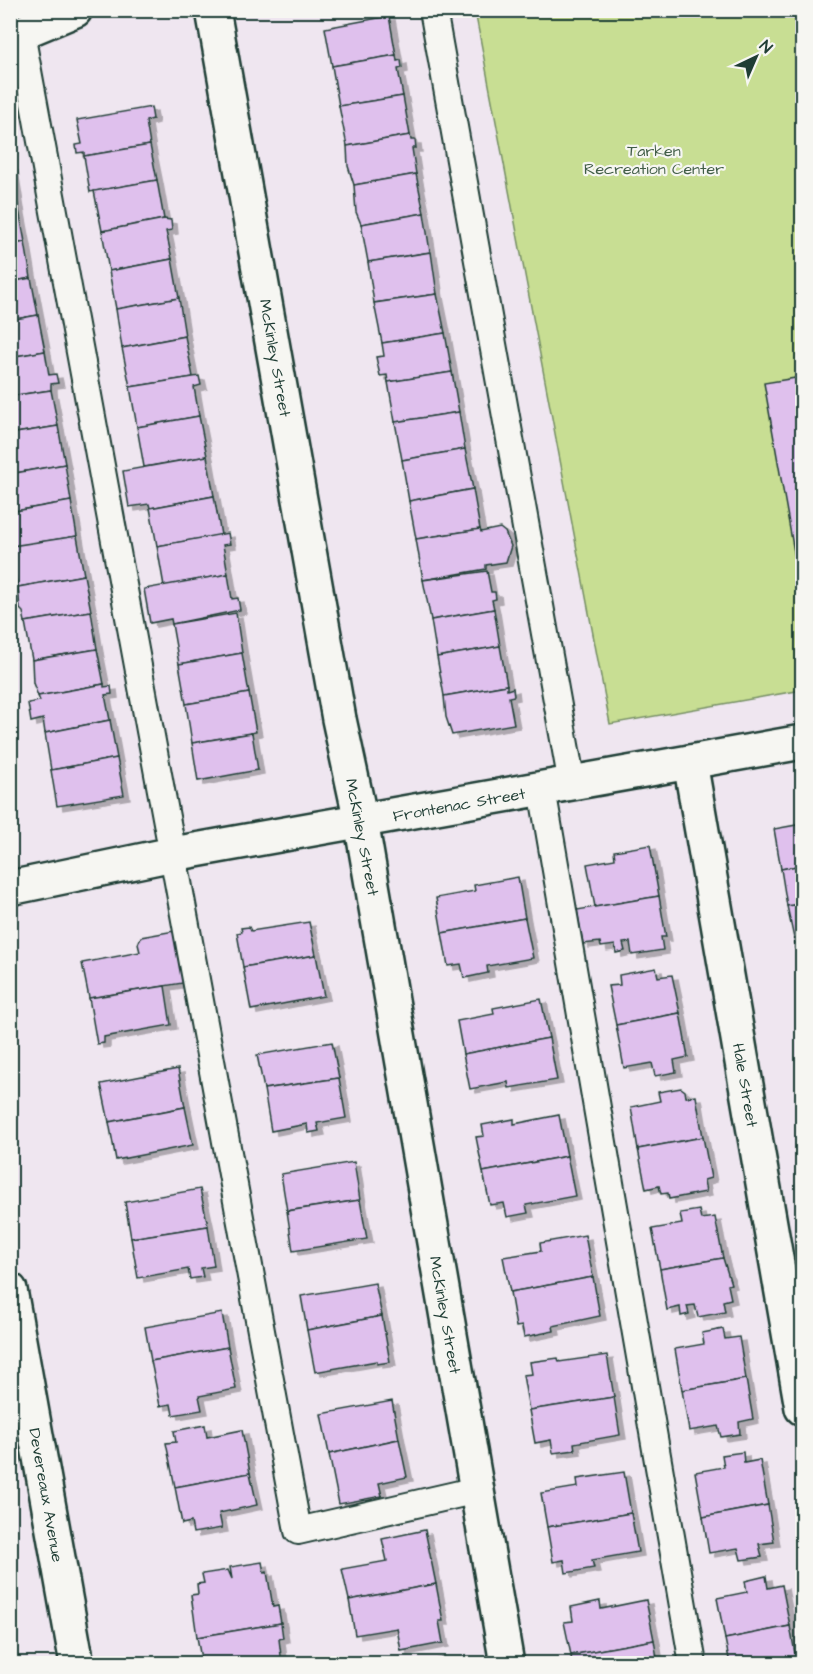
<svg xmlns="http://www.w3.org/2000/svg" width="813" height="1674" font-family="'Architects Daughter',sans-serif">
	<defs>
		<filter id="shadow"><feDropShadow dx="6" dy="4" stdDeviation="0" flood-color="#0004"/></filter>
	</defs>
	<rect width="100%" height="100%" fill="#efe6f0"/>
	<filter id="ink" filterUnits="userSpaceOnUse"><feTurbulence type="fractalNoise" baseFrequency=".0167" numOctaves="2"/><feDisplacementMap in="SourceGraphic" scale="12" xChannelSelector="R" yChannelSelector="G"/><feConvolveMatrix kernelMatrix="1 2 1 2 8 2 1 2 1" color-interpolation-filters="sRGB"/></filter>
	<g filter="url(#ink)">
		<!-- green -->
		<path fill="#c8de93" stroke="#748e64" stroke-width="1.5" d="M 475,11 L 802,11 L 802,690 L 610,724 Z"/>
		<!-- building -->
		<g fill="#dfc0ed" stroke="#1f3d34" stroke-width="1.5" filter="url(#shadow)">
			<path d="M 389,16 L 396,55 L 332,66 L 325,28 Z"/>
			<path d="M 396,55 L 397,61 L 401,60 L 402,68 L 398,69 L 403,96 L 339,106 L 332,66 Z"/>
			<path d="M 403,96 L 410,135 L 347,146 L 339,106 Z"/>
			<path d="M 151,107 L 153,119 L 146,121 L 150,145 L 84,156 L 84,152 L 77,153 L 76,145 L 82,144 L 77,120 Z"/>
			<path d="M 410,135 L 411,140 L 415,140 L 416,148 L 412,148 L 416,174 L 354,185 L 348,166 L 347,146 Z"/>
			<path d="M 150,145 L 157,180 L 90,192 L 84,156 Z"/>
			<path d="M 12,167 L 18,205 L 10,206 L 10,168 Z"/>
			<path d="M 416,174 L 424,213 L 361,224 L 356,212 L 354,185 Z"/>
			<path d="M 157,180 L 164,219 L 102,231 L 94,191 Z"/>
			<path d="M 18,205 L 25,242 L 10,245 L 10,206 Z"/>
			<path d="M 424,213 L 430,252 L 368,262 L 361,224 Z"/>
			<path d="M 164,219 L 171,220 L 172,230 L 166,231 L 172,259 L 109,271 L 102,231 Z"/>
			<path d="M 25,242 L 31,278 L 10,282 L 10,245 Z"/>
			<path d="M 431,252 L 437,294 L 374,303 L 368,262 Z"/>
			<path d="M 172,259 L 179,298 L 116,309 L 109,271 Z"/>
			<path d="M 31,278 L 38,315 L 10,320 L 10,282 Z"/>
			<path d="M 437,294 L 445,333 L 382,343 L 374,303 Z"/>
			<path d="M 179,298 L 185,336 L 122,348 L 116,309 Z"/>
			<path d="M 38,315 L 45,351 L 10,357 L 10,320 Z"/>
			<path d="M 445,333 L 452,372 L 388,382 L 387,375 L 380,376 L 376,357 L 384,356 L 382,343 Z"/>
			<path d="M 185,336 L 193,377 L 130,387 L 122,348 Z"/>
			<path d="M 45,351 L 49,375 L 56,374 L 58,383 L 51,384 L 51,390 L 10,396 L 10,357 Z"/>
			<path d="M 452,372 L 459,412 L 395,422 L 388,382 Z"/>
			<path d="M 199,376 L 201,385 L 194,387 L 199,416 L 137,427 L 130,387 Z"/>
			<path d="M 802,377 L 802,597 L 764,383 Z"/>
			<path d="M 51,390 L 58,426 L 10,434 L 10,396 Z"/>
			<path d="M 459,412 L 465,449 L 402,460 L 395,422 Z"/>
			<path d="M 199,416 L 207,456 L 144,467 L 137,427 Z"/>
			<path d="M 58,426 L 65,464 L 10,474 L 10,434 Z"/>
			<path d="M 465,449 L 473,489 L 409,501 L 402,460 Z"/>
			<path d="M 207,456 L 214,496 L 150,508 L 149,504 L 129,507 L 123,471 Z"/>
			<path d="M 65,464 L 71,501 L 10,512 L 10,474 Z"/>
			<path d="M 473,489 L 480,529 L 416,539 L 409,501 Z"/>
			<path d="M 214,496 L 221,535 L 157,546 L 150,508 Z"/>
			<path d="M 71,501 L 77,536 L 10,547 L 10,512 Z"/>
			<path d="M 500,528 L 505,532 L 511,546 L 506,562 L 486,565 L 486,569 L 423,580 L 416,539 L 480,529 L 481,532 Z"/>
			<path d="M 228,533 L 230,544 L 223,545 L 228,574 L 164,586 L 157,546 Z"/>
			<path d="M 77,536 L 84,575 L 18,587 L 11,559 L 12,546 Z"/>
			<path d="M 487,571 L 491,592 L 495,592 L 496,599 L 492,600 L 494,609 L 431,620 L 423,580 Z"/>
			<path d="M 228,574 L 232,599 L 238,598 L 240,610 L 172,624 L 171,619 L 150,623 L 144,589 Z"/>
			<path d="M 84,575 L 91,611 L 25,622 L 23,612 L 20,609 L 18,587 Z"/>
			<path d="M 494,609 L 500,646 L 437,657 L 431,620 Z"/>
			<path d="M 91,611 L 97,649 L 32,660 L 25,622 Z"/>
			<path d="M 236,613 L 242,653 L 179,664 L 172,624 Z"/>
			<path d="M 500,646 L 507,685 L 444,696 L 437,657 Z"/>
			<path d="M 97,649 L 104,684 L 38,696 L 33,683 L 32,660 Z"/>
			<path d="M 242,653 L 249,693 L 186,704 L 179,664 Z"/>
			<path d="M 104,684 L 104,687 L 111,686 L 112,694 L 105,695 L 110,720 L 45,733 L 43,719 L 31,722 L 28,703 L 40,701 L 38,696 Z"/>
			<path d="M 507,685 L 507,690 L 513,688 L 514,696 L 509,697 L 514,724 L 452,735 L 446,717 L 444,696 Z"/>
			<path d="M 249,693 L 256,732 L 192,743 L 186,704 Z"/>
			<path d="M 110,720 L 117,758 L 51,770 L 45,733 Z"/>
			<path d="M 252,733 L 258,770 L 198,781 L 192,743 Z"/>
			<path d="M 117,758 L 124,795 L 57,806 L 51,770 Z"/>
			<path d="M 802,824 L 802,865 L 781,869 L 774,829 Z"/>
			<path d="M 650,845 L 659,896 L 595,907 L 587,864 L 615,859 L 614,851 Z"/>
			<path d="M 802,865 L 802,904 L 787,906 L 781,869 Z"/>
			<path d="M 518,877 L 525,918 L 442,933 L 436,898 L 475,891 L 474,885 Z"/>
			<path d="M 659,896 L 666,937 L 661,937 L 663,950 L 632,955 L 630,942 L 623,943 L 625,951 L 616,953 L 615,945 L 601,947 L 600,942 L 583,944 L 577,910 Z"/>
			<path d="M 802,904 L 802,942 L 795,943 L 787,906 Z"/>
			<path d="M 525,918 L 533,958 L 487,966 L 488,973 L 464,978 L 461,964 L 448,966 L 442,933 Z"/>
			<path d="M 309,922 L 316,955 L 243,967 L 237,933 L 242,932 L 241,928 L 249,927 L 251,931 Z"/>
			<path d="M 174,931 L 183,983 L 89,998 L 82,963 L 140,952 L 138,944 L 141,937 Z"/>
			<path d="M 802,942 L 802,978 L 800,978 L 795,943 Z"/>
			<path d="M 316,955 L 324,996 L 251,1010 L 243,967 Z"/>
			<path d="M 656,968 L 658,977 L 672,975 L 680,1013 L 616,1025 L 608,986 L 620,985 L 619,975 Z"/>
			<path d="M 165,986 L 171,1025 L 104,1037 L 104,1043 L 97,1044 L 89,998 Z"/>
			<path d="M 541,999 L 549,1038 L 463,1054 L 457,1021 L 494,1014 L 493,1008 Z"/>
			<path d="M 680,1013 L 688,1057 L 674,1060 L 676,1072 L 655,1076 L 652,1063 L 624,1068 L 616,1025 Z"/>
			<path d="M 549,1038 L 557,1080 L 509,1088 L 508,1082 L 470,1089 L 463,1054 Z"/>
			<path d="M 332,1042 L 339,1078 L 264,1089 L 257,1055 Z"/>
			<path d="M 178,1069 L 185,1107 L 109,1122 L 101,1084 Z"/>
			<path d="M 339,1078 L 346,1118 L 317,1123 L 319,1131 L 308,1133 L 307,1124 L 271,1131 L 264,1089 Z"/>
			<path d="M 681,1088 L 685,1091 L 686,1097 L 696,1096 L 703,1137 L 638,1149 L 631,1107 L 660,1101 L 658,1092 Z"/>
			<path d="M 185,1107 L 193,1145 L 116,1160 L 109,1122 Z"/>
			<path d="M 559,1115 L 567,1156 L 483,1172 L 476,1137 L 484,1136 L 482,1125 L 514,1119 L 514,1124 Z"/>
			<path d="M 703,1137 L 711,1178 L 704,1180 L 706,1192 L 669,1199 L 668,1193 L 661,1194 L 659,1186 L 646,1189 L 638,1149 Z"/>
			<path d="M 567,1156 L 575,1196 L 526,1205 L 528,1213 L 507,1217 L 504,1203 L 490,1205 L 483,1172 Z"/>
			<path d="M 354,1162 L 360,1200 L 287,1211 L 281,1174 Z"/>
			<path d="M 200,1189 L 208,1226 L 131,1238 L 125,1202 Z"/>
			<path d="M 360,1200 L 367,1239 L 293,1251 L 287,1211 Z"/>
			<path d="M 699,1210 L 701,1219 L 715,1217 L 723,1258 L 660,1269 L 652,1229 L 682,1224 L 680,1213 Z"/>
			<path d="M 208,1226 L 214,1266 L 201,1268 L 203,1277 L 190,1279 L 188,1269 L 138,1278 L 131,1238 Z"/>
			<path d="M 585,1235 L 593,1277 L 510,1292 L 503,1257 L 541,1251 L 540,1243 Z"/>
			<path d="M 723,1258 L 731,1284 L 728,1285 L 731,1299 L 723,1301 L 725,1312 L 698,1317 L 695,1305 L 687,1306 L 689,1314 L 681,1316 L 680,1307 L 667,1310 L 660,1269 Z"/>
			<path d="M 593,1277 L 600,1316 L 553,1326 L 554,1331 L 524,1337 L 522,1326 L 516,1327 L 510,1292 Z"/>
			<path d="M 375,1283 L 382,1316 L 307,1330 L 301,1296 Z"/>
			<path d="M 222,1313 L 228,1347 L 151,1361 L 145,1327 Z"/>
			<path d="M 382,1316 L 390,1362 L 377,1364 L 377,1361 L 315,1372 L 307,1330 Z"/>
			<path d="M 723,1329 L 725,1339 L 739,1337 L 746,1379 L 682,1390 L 675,1349 L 704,1344 L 702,1333 Z"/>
			<path d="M 228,1347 L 236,1389 L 199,1396 L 202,1410 L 173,1415 L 171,1404 L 160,1406 L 151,1361 Z"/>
			<path d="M 607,1355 L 614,1397 L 529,1410 L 523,1375 L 532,1374 L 530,1362 L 558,1358 L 559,1362 Z"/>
			<path d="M 746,1379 L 753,1419 L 739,1422 L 740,1434 L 721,1437 L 718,1426 L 689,1431 L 682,1390 Z"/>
			<path d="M 614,1397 L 620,1435 L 574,1443 L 575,1450 L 553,1453 L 551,1440 L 535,1443 L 529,1410 Z"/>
			<path d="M 392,1401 L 399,1439 L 329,1454 L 321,1414 Z"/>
			<path d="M 205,1425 L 207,1437 L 242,1430 L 250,1473 L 175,1487 L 166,1443 L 176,1442 L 174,1431 Z"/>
			<path d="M 399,1439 L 407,1477 L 379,1483 L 382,1496 L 339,1504 L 329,1454 Z"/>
			<path d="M 743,1452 L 744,1463 L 760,1460 L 768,1505 L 703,1517 L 695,1472 L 724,1467 L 722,1455 Z"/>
			<path d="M 624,1472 L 631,1513 L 547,1527 L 541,1493 L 578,1487 L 577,1479 Z"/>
			<path d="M 250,1473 L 257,1505 L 219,1513 L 222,1528 L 193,1533 L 191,1522 L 182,1524 L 175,1487 Z"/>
			<path d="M 768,1505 L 774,1542 L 759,1544 L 762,1557 L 741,1560 L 738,1548 L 709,1553 L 703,1517 Z"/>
			<path d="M 631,1513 L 638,1552 L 592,1560 L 594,1568 L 566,1573 L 564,1560 L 553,1562 L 547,1527 Z"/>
			<path d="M 425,1530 L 436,1584 L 349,1600 L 342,1569 L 387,1561 L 382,1539 Z"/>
			<path d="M 262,1562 L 264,1573 L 267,1572 L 273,1607 L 278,1606 L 281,1623 L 197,1637 L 191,1595 L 198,1594 L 197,1584 L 204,1583 L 202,1574 L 228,1570 L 232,1579 L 230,1567 Z"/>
			<path d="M 766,1576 L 768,1588 L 782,1585 L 790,1626 L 725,1639 L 717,1598 L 747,1592 L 745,1581 Z"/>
			<path d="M 436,1584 L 443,1621 L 439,1621 L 443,1643 L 401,1651 L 397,1628 L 355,1635 L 349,1600 Z"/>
			<path d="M 646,1600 L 654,1640 L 571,1655 L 564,1622 L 573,1621 L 571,1607 L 600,1601 L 601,1609 Z"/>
			<path d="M 281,1623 L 283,1638 L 279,1639 L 282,1664 L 202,1664 L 197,1637 Z"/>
			<path d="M 790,1626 L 797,1664 L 730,1664 L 725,1639 Z"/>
			<path d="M 654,1640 L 658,1664 L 572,1664 L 571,1655 Z"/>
			<path d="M 445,1658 L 446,1664 L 416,1664 Z"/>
		</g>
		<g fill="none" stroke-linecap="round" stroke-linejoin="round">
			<defs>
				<g id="lane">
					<path d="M 433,10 L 572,784"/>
					<path d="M 21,33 L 298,1531 L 477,1490"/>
					<path d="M 542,789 L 693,1664"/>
				</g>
				<g id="street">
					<path d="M 213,10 L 339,719 L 361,821 L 507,1664"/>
					<path d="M 690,762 L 802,1408"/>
					<path d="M 10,888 L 173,854 L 802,742"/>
				</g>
				<g id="secondary">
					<path d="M 10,37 L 75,10"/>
					<path d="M 10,1290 L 77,1664"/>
				</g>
			</defs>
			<!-- lane casing -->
			<use href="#lane" stroke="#1f3d34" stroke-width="30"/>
			<!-- street casing -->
			<use href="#street" stroke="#1f3d34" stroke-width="38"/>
			<!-- secondary casing -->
			<use href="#secondary" stroke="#1f3d34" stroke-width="38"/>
			<!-- lane -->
			<use href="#lane" stroke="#f6f6f2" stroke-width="26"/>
			<!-- street -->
			<use href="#street" stroke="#f6f6f2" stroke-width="33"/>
			<!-- secondary -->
			<use href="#secondary" stroke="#f6f6f2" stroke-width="33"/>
		</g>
	</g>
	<g text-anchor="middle" stroke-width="4.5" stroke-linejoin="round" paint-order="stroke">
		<!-- park labels -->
		<g font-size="16" fill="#415d47" stroke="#f6f6f2">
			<text x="654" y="156">Tarken<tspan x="654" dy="18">Recreation Center</tspan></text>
		</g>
		<!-- street labels -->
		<g font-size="16" fill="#1f3d34" stroke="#f6f6f2">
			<text transform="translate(276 358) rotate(80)" y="6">McKinley Street</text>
			<text transform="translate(459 804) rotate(-10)" y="6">Frontenac Street</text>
			<text transform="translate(363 837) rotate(79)" y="6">McKinley Street</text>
			<text transform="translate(746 1085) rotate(80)" y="6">Hale Street</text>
			<text transform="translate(446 1315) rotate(80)" y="6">McKinley Street</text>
			<text transform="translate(47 1495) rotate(80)" y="6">Devereaux Avenue</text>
		</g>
	</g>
	<!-- margin -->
	<rect width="813" height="1674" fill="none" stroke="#f6f6f2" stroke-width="36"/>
	<rect x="18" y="18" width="777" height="1638" fill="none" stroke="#1f3d34" stroke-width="2" filter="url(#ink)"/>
	<!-- north arrow -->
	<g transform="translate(756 57) rotate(44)" stroke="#f6f6f2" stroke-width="4.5" paint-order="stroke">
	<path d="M0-4.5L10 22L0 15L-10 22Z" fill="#1f3d34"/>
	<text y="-9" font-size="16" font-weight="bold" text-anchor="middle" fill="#1f3d34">N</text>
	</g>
</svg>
